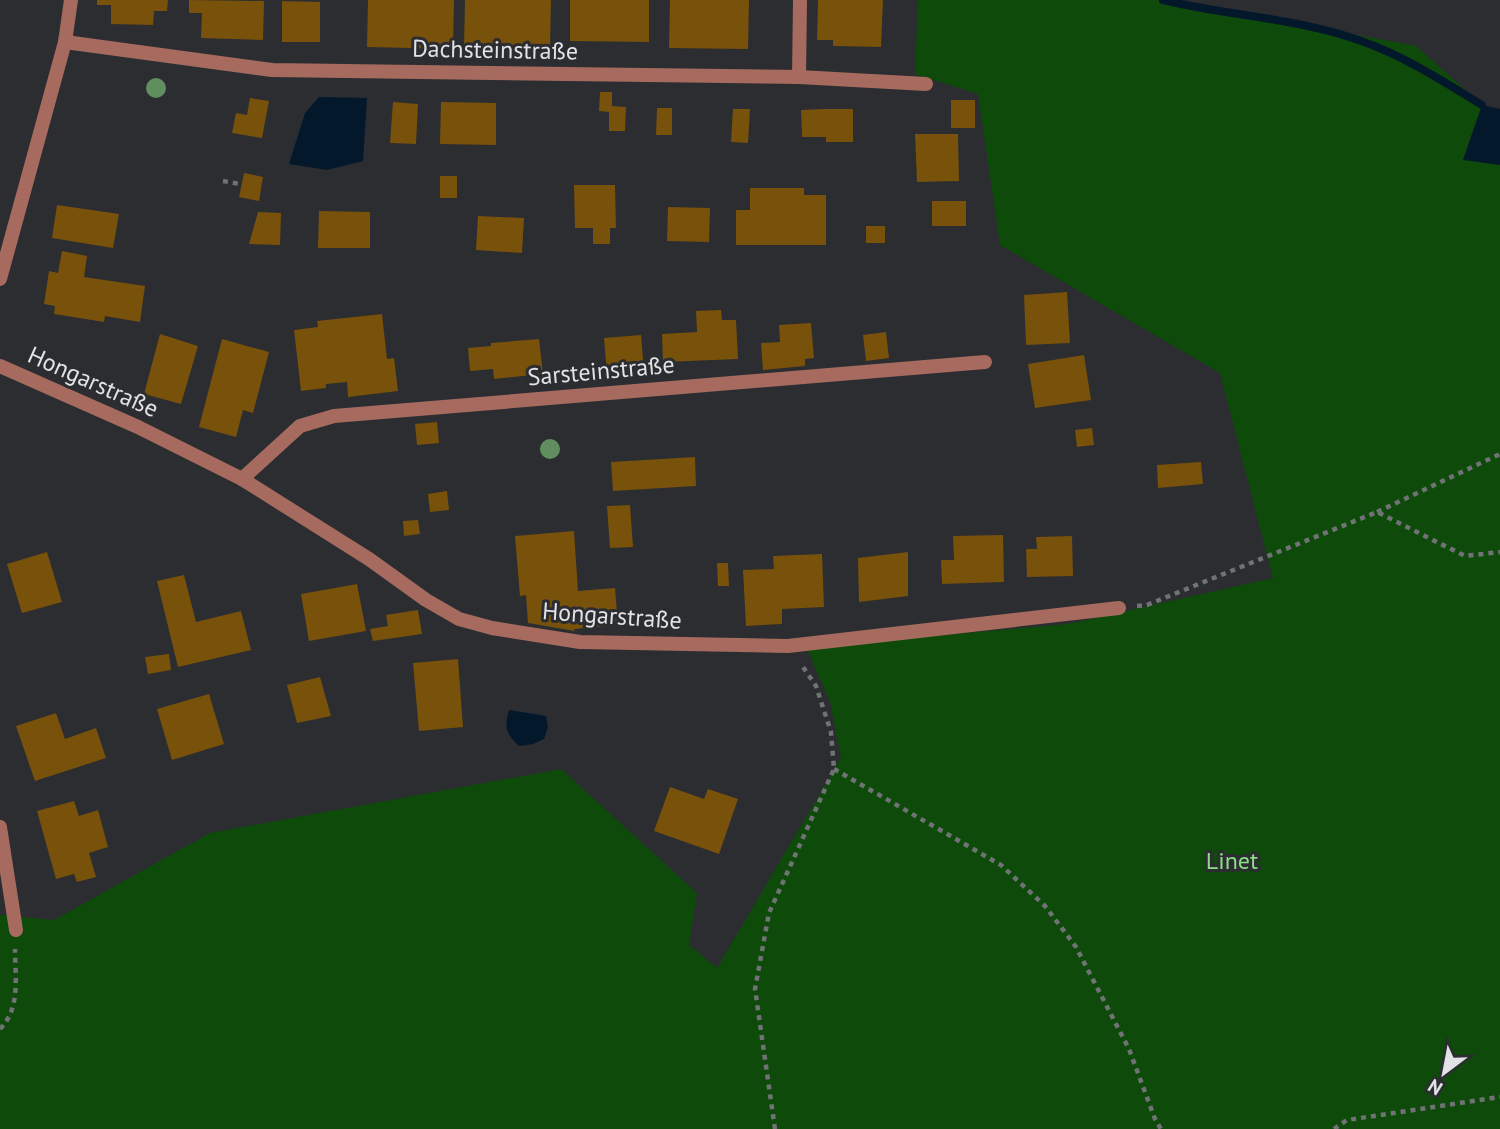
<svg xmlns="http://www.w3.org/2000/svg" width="1500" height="1129" font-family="'PT Sans',sans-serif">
	<rect width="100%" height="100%" fill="#2b2d31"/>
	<!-- green -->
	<path fill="#0e4b0b" d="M 918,0 L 1169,0 L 1416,46 L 1482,105 L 1463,159 L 1500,165 L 1500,1129 L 0,1129 L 0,915 L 54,920 L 210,833 L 561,769 L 697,893 L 689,945 L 717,968 L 841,758 L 830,702 L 806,647 L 1068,624 L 1273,578 L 1220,373 L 1000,245 L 978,94 L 915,74 Z"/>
	<!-- water -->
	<g fill="#04182b">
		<path d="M 319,97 L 367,98 L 363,161 L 327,170 L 289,164 L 305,113 Z"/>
		<path d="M 1482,105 L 1500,109 L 1500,165 L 1463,160 Z"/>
		<path d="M 509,710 L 546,716 L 548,727 L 544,739 L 533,744 L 519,746 C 506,734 504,727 509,710 Z"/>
	</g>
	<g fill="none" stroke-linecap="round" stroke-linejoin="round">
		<!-- stream -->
		<path stroke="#04182b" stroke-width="8" d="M 1163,0 C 1229,16 1299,18 1364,42 C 1406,57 1444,82 1482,105"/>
	</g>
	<!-- building -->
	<g fill="#78510b">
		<path d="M 97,0 L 168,0 L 167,11 L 154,11 L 153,25 L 111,24 L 111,5 L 97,5 Z"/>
		<path d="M 189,0 L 264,1 L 263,40 L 201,38 L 202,13 L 189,13 Z"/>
		<path d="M 368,0 L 454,0 L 453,49 L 367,47 Z"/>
		<path d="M 465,0 L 551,0 L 550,49 L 464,47 Z"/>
		<path d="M 570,0 L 649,0 L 649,42 L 570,41 Z"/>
		<path d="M 670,0 L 749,0 L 748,49 L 669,48 Z"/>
		<path d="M 818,0 L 883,0 L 881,47 L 833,46 L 833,40 L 817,40 Z"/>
		<path d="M 282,1 L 320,2 L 320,42 L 282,42 Z"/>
		<path d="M 600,92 L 612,92 L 612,106 L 626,107 L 625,131 L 609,131 L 609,112 L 599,111 Z"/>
		<path d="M 250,98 L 269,101 L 262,138 L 232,133 L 236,113 L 247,115 Z"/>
		<rect x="951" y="100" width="24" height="28"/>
		<path d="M 393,102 L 418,104 L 416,144 L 390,143 Z"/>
		<path d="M 441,102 L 496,103 L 496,145 L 440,144 Z"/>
		<path d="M 657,108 L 672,108 L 672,135 L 656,135 Z"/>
		<path d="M 733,109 L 750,109 L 748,143 L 731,142 Z"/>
		<path d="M 825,109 L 853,109 L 853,142 L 826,142 L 826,137 L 802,137 L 801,110 Z"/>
		<path d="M 915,134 L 958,134 L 959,181 L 917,182 Z"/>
		<path d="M 244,173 L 263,177 L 259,201 L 239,197 Z"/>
		<rect x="440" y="176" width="17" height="22"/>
		<path d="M 574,185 L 615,185 L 616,228 L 610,228 L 610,244 L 593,244 L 593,228 L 575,228 Z"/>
		<path d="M 750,188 L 804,188 L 804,195 L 826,195 L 826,245 L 736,245 L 736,210 L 750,210 Z"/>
		<rect x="932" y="201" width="34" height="25"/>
		<path d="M 57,205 L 119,214 L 113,248 L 52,238 Z"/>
		<path d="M 668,207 L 710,208 L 709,242 L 667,241 Z"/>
		<path d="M 319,211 L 370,212 L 370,248 L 318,248 Z"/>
		<path d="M 258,212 L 281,213 L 280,245 L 249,244 Z"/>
		<path d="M 478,216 L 524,218 L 522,253 L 476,250 Z"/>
		<rect x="866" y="226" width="19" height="17"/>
		<path d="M 62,251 L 87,256 L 84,277 L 145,286 L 140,322 L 105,316 L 104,322 L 54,314 L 55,306 L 44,304 L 49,271 L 58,273 Z"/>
		<path d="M 1067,292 L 1070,343 L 1026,345 L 1024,295 Z"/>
		<path d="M 721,310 L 722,320 L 736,320 L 738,359 L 663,362 L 662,334 L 697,332 L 696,311 Z"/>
		<path d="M 382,314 L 387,359 L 394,358 L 398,391 L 348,397 L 347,382 L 326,384 L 326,388 L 301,391 L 294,330 L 318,327 L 317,321 Z"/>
		<path d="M 811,323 L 814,358 L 805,359 L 805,366 L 763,370 L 761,343 L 780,342 L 779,325 Z"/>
		<path d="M 886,332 L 889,358 L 866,361 L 863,335 Z"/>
		<path d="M 160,334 L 198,346 L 181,404 L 144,394 Z"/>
		<path d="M 641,335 L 644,372 L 607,375 L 604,338 Z"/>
		<path d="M 222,339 L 269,352 L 253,413 L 243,410 L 236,437 L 199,427 Z"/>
		<path d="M 539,339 L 543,374 L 494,379 L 493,369 L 470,371 L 468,348 L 491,346 L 491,343 Z"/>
		<path d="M 1084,355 L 1091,400 L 1035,408 L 1028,364 Z"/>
		<path d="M 437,422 L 439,443 L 417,445 L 415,424 Z"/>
		<path d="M 1092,428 L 1094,445 L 1077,447 L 1075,430 Z"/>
		<path d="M 695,457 L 696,486 L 613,491 L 611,462 Z"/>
		<path d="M 1201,462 L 1203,484 L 1158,488 L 1157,465 Z"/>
		<path d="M 447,491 L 449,510 L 430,512 L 428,494 Z"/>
		<path d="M 630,505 L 633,547 L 610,548 L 607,506 Z"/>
		<path d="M 418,520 L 420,534 L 404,536 L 403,521 Z"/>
		<path d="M 574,531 L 578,591 L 615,588 L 618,625 L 574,629 L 575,631 L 528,623 L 526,595 L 520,596 L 515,536 Z"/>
		<path d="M 1003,535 L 1004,582 L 942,584 L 941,560 L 954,560 L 953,536 Z"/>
		<path d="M 1072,536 L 1073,576 L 1027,577 L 1026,549 L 1037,549 L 1036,537 Z"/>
		<path d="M 47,552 L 62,602 L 22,613 L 7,564 Z"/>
		<path d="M 908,552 L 908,596 L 859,602 L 858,558 Z"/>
		<path d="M 822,554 L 824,607 L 782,609 L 782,624 L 746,626 L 743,570 L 774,569 L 773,556 Z"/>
		<path d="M 717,563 L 728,563 L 729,586 L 718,586 Z"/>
		<path d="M 184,575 L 196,622 L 241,611 L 251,650 L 178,667 L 157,581 Z"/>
		<path d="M 357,584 L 366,631 L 309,641 L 301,594 Z"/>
		<path d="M 418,610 L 422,634 L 373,641 L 370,629 L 388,626 L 386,615 Z"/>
		<path d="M 169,654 L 171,670 L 148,674 L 145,657 Z"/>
		<path d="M 458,659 L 463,727 L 419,731 L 413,663 Z"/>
		<path d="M 320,677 L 331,716 L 297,723 L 287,685 Z"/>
		<path d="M 209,694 L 224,744 L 172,760 L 157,709 Z"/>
		<path d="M 56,713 L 65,739 L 96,728 L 106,758 L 35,781 L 16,726 Z"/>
		<path d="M 670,787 L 704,799 L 708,789 L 738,799 L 719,854 L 654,831 Z"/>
		<path d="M 74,801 L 79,816 L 98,810 L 108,847 L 89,853 L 96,877 L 77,882 L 74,874 L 56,879 L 37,811 Z"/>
	</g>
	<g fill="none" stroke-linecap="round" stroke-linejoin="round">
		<!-- path -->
		<g stroke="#707275" stroke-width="4.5" stroke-dasharray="5 5" stroke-linecap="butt">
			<path d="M 223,181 L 240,184"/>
			<path d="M 1377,512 L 1500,454"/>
			<path d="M 1137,606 L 1147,605 L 1377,512 L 1465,556 L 1500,552"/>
			<path d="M 834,769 L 1001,865 L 1045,906 L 1076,947 L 1129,1049 L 1155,1119 L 1161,1129"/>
			<path d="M 0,1029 C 21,1008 15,976 15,949"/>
			<path d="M 775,1129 L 755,989 L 769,913 L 834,769 L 831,732 L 816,686 L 801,664"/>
			<path d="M 1334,1129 L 1347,1120 L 1500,1097"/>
		</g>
		<!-- street -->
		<g stroke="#a66b5e" stroke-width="14">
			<path d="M 65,42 L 272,70 L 799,77 L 926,84"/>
			<path d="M 799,77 L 800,0"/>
			<path d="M 0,279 L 65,42 L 71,0"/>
			<path d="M 0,366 L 138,427 L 242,479 L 369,559 L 426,600 L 459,619 L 492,628 L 580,642 L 788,646 L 1119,608"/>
			<path d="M 242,479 L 300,426 L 334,416 L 985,362"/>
			<path d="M 0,827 L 16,930"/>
		</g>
	</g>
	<!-- trees -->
	<g fill="#608e5f">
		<circle cx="156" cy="88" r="10"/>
		<circle cx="550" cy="449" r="10"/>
	</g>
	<g text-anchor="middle" stroke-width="6" stroke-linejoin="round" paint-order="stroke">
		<!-- street labels -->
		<g font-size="24" fill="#e2e3e6" stroke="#2b2d31">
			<text transform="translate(495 50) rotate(1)" y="8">Dachsteinstraße</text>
			<text transform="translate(601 371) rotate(-5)" y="8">Sarsteinstraße</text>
			<text transform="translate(93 382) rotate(24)" y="8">Hongarstraße</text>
			<text transform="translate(612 616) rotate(4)" y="8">Hongarstraße</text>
		</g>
		<!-- park labels -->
		<g font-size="24" fill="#8bde84" stroke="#2b2d31">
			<text x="1232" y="869">Linet</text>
		</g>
	</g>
	<!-- north arrow -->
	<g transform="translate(1444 1073) rotate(212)" stroke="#2b2d31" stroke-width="5" paint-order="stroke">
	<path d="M0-5L12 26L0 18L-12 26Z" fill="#e2e3e6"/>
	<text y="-10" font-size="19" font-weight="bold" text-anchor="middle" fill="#e2e3e6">N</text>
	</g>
</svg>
